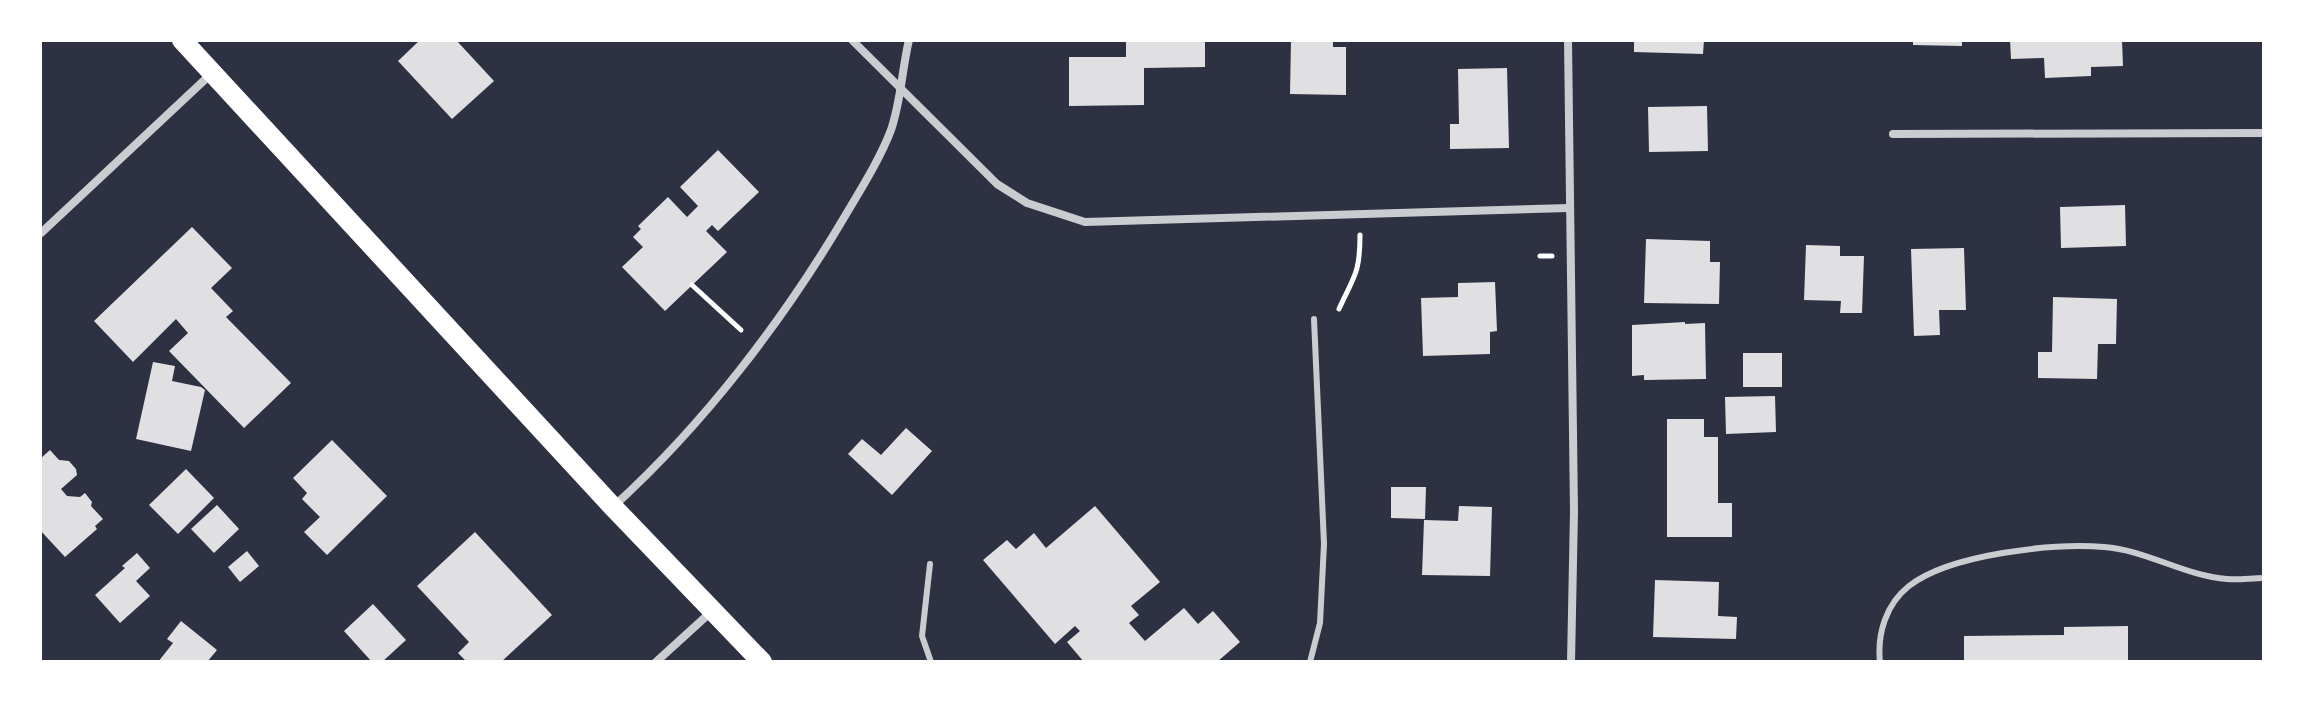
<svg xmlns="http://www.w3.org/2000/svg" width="2304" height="702" font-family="Overpass,sans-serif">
	<rect width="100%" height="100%" fill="#2d3142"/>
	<!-- building -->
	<g fill="#e0e0e3">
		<path d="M 420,40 L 456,40 L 494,81 L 452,119 L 398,61 Z"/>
		<path d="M 1126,40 L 1205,40 L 1205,67 L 1144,68 L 1144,105 L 1069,106 L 1069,57 L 1126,57 Z"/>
		<path d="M 1291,40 L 1333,40 L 1333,47 L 1346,47 L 1346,95 L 1290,94 Z"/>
		<path d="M 1634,40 L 1704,40 L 1703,54 L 1634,52 Z"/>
		<path d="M 1913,40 L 1962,40 L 1962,46 L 1913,45 Z"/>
		<path d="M 2010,40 L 2122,40 L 2123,66 L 2091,67 L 2091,76 L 2045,78 L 2044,58 L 2011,59 Z"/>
		<path d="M 1507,68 L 1509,148 L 1450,149 L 1450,124 L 1459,124 L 1458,69 Z"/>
		<path d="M 1707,106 L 1708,151 L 1649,152 L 1648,107 Z"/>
		<path d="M 718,150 L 759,192 L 718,231 L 712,225 L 706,231 L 727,252 L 665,311 L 622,267 L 643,247 L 633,237 L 641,229 L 638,226 L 668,197 L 687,217 L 698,206 L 680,187 Z"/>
		<path d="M 2125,205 L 2126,246 L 2061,248 L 2060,207 Z"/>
		<path d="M 192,227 L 232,268 L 211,288 L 233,311 L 226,317 L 291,383 L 244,428 L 169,351 L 188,333 L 176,319 L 133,362 L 94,321 Z"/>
		<path d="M 1646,239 L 1710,241 L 1710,262 L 1720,262 L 1719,304 L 1644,303 Z"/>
		<path d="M 1806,245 L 1840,246 L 1840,256 L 1864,256 L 1862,313 L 1840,313 L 1841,301 L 1804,300 Z"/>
		<path d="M 1964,248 L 1966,310 L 1939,310 L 1940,335 L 1914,336 L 1911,249 Z"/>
		<path d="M 1495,282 L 1497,331 L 1490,332 L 1490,354 L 1423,356 L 1421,298 L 1458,297 L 1458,283 Z"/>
		<path d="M 2053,297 L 2117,299 L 2116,344 L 2098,344 L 2097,379 L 2038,378 L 2038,352 L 2052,352 Z"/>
		<path d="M 1685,322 L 1685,324 L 1705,323 L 1706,379 L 1644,380 L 1644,375 L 1632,376 L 1632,325 Z"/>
		<rect x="1743" y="353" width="39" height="34"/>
		<path d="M 153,362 L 175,366 L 172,381 L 201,387 L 205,390 L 191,451 L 136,439 Z"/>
		<path d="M 1775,396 L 1776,432 L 1726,434 L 1725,397 Z"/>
		<path d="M 1667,419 L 1704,419 L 1704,437 L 1718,437 L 1718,503 L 1732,503 L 1732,537 L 1667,537 Z"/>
		<path d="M 906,428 L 932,451 L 892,495 L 848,454 L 862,439 L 881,455 Z"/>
		<path d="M 332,440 L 387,496 L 327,555 L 304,532 L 320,517 L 302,499 L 307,493 L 293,478 Z"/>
		<path d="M 50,450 L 59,460 L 69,461 L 76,469 L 77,475 L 61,489 L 67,496 L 80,497 L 85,493 L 92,502 L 91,506 L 103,519 L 95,526 L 97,529 L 65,557 L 40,530 L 40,459 Z"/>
		<path d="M 186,469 L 214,498 L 178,534 L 149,505 Z"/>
		<path d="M 1391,487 L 1426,487 L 1425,519 L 1391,518 Z"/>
		<path d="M 217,505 L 239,529 L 214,553 L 191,529 Z"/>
		<path d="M 1095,506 L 1160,582 L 1131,606 L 1139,615 L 1129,623 L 1145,641 L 1184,608 L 1198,624 L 1213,611 L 1240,642 L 1217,662 L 1084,662 L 1067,642 L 1080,631 L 1075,626 L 1055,644 L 983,560 L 1007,540 L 1016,549 L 1034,533 L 1046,548 Z"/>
		<path d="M 1459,506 L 1492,507 L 1490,576 L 1422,575 L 1424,520 L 1458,521 Z"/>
		<path d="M 475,532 L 552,615 L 501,662 L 467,662 L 458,653 L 469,642 L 417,586 Z"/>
		<path d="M 247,551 L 259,566 L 240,582 L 228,567 Z"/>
		<path d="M 137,553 L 150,568 L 136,581 L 150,596 L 120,623 L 95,595 L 125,568 L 122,566 Z"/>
		<path d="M 1655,580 L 1719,582 L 1718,616 L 1737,617 L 1736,639 L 1653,637 Z"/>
		<path d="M 373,604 L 406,640 L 382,662 L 372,662 L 344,631 Z"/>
		<path d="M 181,621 L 217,650 L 207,662 L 158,662 L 173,643 L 167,639 Z"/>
		<path d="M 2128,626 L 2128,662 L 1964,662 L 1964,636 L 2064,635 L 2064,627 Z"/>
	</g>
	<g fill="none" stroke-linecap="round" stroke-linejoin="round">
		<!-- path -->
		<g stroke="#fff" stroke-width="5">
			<path d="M 1540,256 L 1552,256"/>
			<path d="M 692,285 L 741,330"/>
			<path d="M 1339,309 C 1354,276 1360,274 1360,235"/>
		</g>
		<!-- service -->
		<g stroke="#caccd0" stroke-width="6">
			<path d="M 930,564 L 922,636 L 931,662"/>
			<path d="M 1310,662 L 1320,623 L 1324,544 L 1314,319"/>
			<path d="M 1880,662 C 1877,634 1886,604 1909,586 C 1950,554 2053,543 2104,547 C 2146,550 2185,576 2227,579 C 2239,580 2252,578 2264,578"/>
		</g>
		<!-- minor -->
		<g stroke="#caccd0" stroke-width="8">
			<path d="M 852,40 L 997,184 L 1027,203 L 1085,222 L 1569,208"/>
			<path d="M 1568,40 L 1574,512 L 1571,662"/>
			<path d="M 1893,134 L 2264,133"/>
			<path d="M 40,234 L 212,73"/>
			<path d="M 614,506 C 704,424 783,321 845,216 C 861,189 880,159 891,130 C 901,101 902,69 909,40"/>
			<path d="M 656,662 L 712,611"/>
		</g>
		<!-- primary -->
		<path stroke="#fff" stroke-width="20" d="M 182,40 L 613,507 L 762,662"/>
	</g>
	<!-- border -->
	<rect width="2304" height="702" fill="none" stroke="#ffffff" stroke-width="84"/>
</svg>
